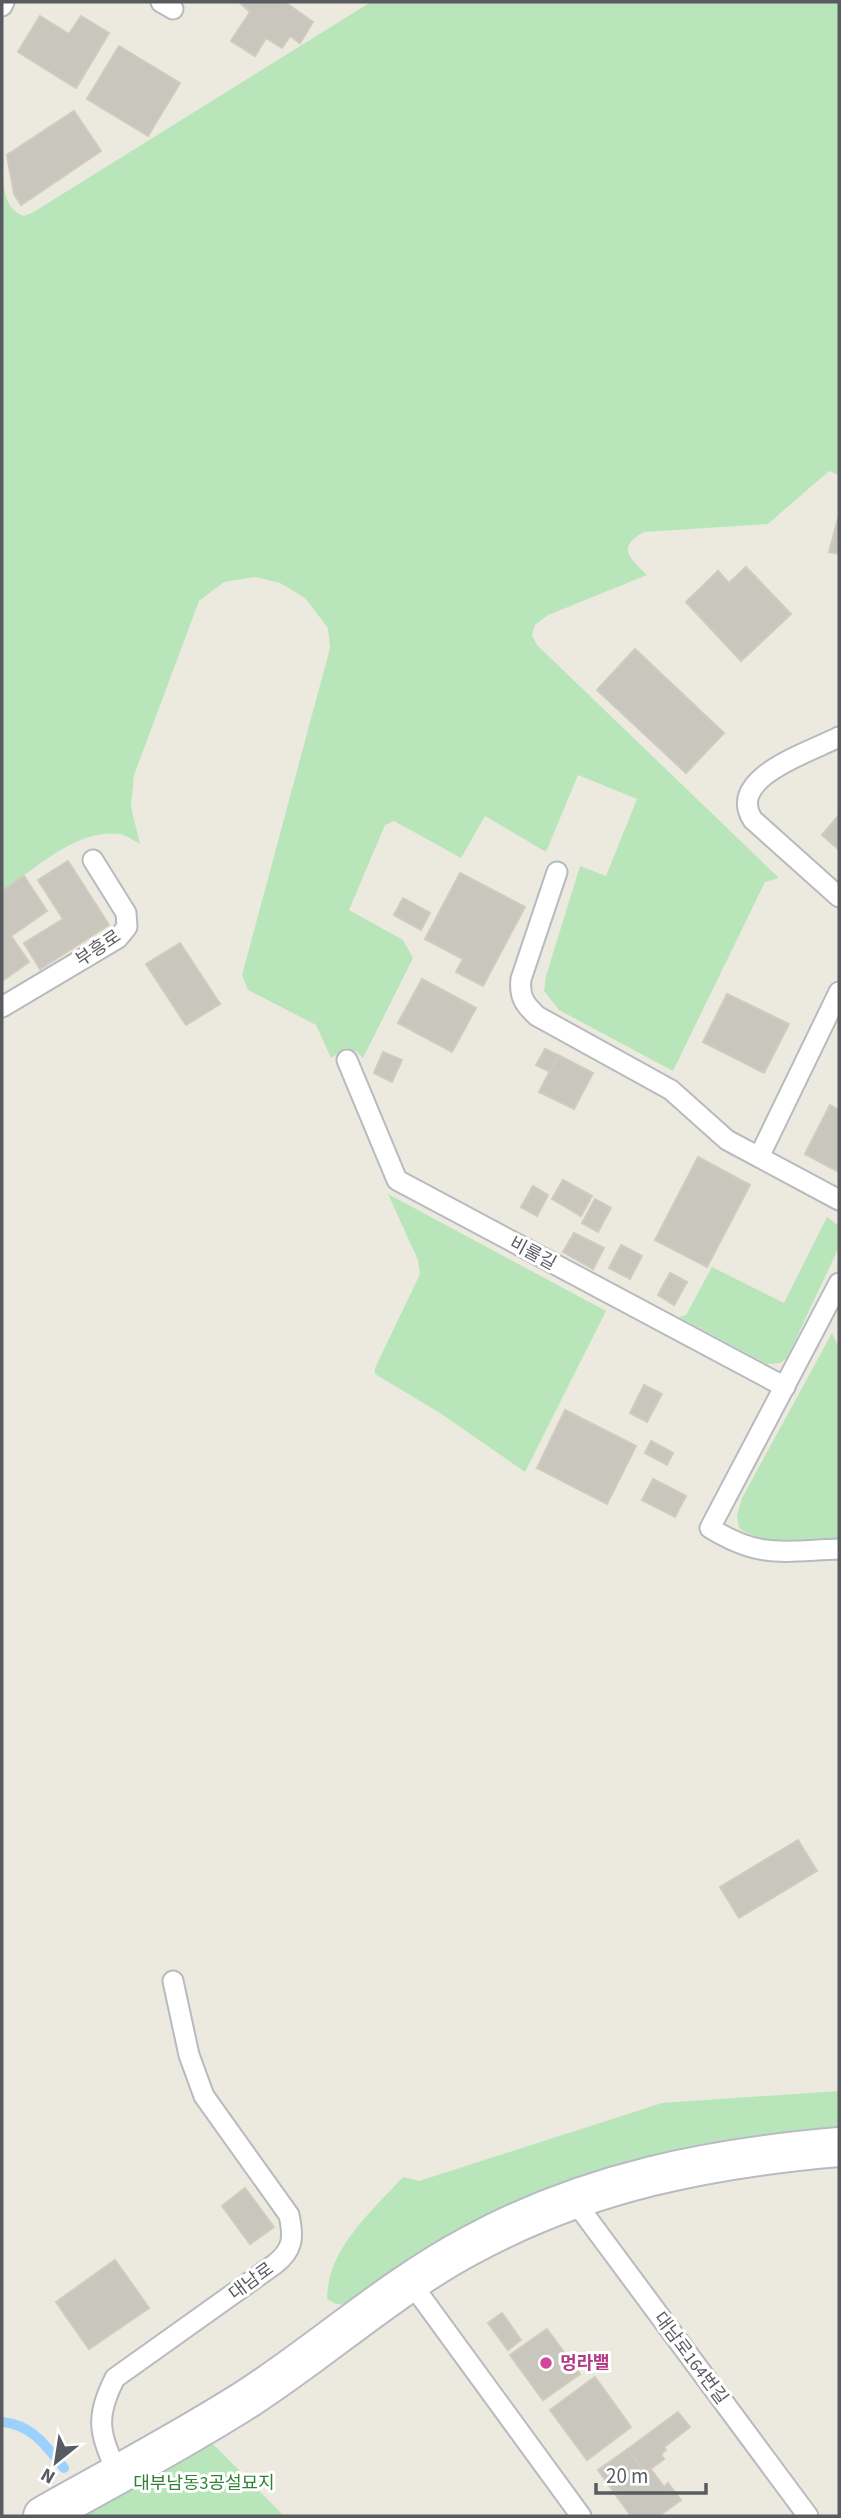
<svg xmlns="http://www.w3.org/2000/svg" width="841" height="2518" font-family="'Source Sans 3','Noto Sans KR',sans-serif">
	<rect width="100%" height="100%" fill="#eceade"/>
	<!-- green -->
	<g fill="#b8e6ba">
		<path d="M 371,2 L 839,2 L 839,475 L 829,471 L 768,524 L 644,532 C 616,547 630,558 647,575 L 548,615 L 535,625 L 532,635 L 537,645 L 779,878 L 765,882 L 673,1071 L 559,1010 L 544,991 L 546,976 L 580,866 L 606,876 L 637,799 L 578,775 L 546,852 L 485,816 L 461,858 L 394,821 L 385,825 L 349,910 L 403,940 L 413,958 L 363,1058 L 356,1051 L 346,1048 L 331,1058 L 316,1025 L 248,990 L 242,975 L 330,648 L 328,628 L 305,598 L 280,583 L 255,577 L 224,582 L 199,601 L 134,775 L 131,807 L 140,844 C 134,841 126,835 120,834 C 77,828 35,869 2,891 L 2,172 C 5,190 4,209 24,216 L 32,213 Z"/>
		<path d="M 388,1194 L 606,1311 L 525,1472 L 440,1413 L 375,1374 L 375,1368 L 420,1274 L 418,1260 Z"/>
		<path d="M 827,1217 L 839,1226 L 839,1247 L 787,1358 L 780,1363 L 767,1364 L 679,1317 L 686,1315 L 712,1267 L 784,1303 Z"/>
		<path d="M 832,1333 L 839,1348 L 839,1539 C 806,1540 768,1548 739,1528 L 737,1515 L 742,1498 Z"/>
		<path d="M 839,2091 L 839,2128 C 712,2140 577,2162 464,2228 C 424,2251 387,2279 348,2305 L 336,2304 L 327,2299 C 327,2249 372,2211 403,2177 L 419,2181 L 662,2103 Z"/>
		<path d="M 210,2441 L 284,2516 L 77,2516 Z"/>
	</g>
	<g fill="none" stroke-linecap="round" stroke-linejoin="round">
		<!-- stream -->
		<path stroke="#9cd1ff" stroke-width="10" d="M 2,2422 C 33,2425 46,2446 64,2468"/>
	</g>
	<!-- building -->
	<g fill="#c9c6be" stroke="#d1cbbd" stroke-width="2">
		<path d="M 239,2 L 285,2 L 313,22 L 300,43 L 290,36 L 282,48 L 266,38 L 255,56 L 231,41 L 250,12 Z"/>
		<path d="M 40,16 L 69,34 L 81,16 L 109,33 L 76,88 L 18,52 Z"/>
		<path d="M 119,46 L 180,83 L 148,136 L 87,99 Z"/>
		<path d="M 74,111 L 101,151 L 21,205 L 14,194 L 7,155 Z"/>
		<path d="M 839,515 L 839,554 L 829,552 Z"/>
		<path d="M 746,567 L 791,614 L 741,661 L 686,602 L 718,571 L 729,583 Z"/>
		<path d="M 635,649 L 724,733 L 686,773 L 597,690 Z"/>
		<path d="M 839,815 L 839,850 L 822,835 Z"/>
		<path d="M 68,861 L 109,925 L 40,969 L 24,943 L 63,919 L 38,880 Z"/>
		<path d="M 460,873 L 525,907 L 483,986 L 456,972 L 463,959 L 425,939 Z"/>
		<path d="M 24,876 L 47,911 L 11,936 L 29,962 L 2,981 L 2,891 Z"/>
		<path d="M 403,898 L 430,913 L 421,930 L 394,915 Z"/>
		<path d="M 180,943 L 220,1004 L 186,1025 L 146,964 Z"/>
		<path d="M 422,979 L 476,1008 L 452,1052 L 398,1023 Z"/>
		<path d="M 727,994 L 789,1024 L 764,1073 L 703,1042 Z"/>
		<path d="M 545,1049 L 558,1055 L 550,1072 L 536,1065 Z"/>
		<path d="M 383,1052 L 402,1060 L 392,1082 L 374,1073 Z"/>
		<path d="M 558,1055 L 593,1073 L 574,1109 L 539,1092 Z"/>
		<path d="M 830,1105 L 839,1110 L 839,1172 L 805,1154 Z"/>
		<path d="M 698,1157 L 750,1185 L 707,1267 L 655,1240 Z"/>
		<path d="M 563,1180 L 592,1196 L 581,1216 L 552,1199 Z"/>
		<path d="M 533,1186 L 548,1195 L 537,1216 L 521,1207 Z"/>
		<path d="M 595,1199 L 611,1208 L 598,1232 L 582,1223 Z"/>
		<path d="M 574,1233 L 604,1248 L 593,1269 L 563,1252 Z"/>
		<path d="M 621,1245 L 642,1256 L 630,1279 L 609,1268 Z"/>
		<path d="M 670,1273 L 687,1282 L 674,1305 L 658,1295 Z"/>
		<path d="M 644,1385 L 662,1394 L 647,1422 L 630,1413 Z"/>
		<path d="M 565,1410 L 636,1446 L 607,1504 L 537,1468 Z"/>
		<path d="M 651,1441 L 673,1453 L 667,1465 L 645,1453 Z"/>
		<path d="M 653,1479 L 686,1496 L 675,1517 L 642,1500 Z"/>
		<path d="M 798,1840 L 817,1871 L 739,1918 L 720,1887 Z"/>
		<path d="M 245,2188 L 274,2227 L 250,2244 L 222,2206 Z"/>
		<path d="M 115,2260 L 149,2308 L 89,2349 L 56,2302 Z"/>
		<path d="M 502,2313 L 521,2340 L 508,2350 L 488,2323 Z"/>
		<path d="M 547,2329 L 580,2374 L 543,2400 L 510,2355 Z"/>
		<path d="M 595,2377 L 631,2427 L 587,2460 L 550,2410 Z"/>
		<path d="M 678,2412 L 690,2427 L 664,2447 L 666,2450 L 661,2454 L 664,2459 L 645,2473 L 628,2449 Z"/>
		<path d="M 628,2449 L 645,2473 L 650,2468 L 664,2487 L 668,2483 L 681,2500 L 659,2516 L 631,2516 L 598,2470 Z"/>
	</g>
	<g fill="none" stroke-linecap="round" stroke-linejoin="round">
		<defs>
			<g id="lane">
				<path d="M 161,2 L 173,9"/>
				<path d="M 2,6 L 4,2"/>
				<path d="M 839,737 C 810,752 725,778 753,820 L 839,897"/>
				<path d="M 557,872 L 521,979 C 519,996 524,1004 537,1016 L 671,1090 L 727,1140 L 839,1200"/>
				<path d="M 2,1007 L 118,938 L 127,927 L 126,913 L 93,860"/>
				<path d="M 347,1060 L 397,1180 L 785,1387"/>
				<path d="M 759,1157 L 839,992"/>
				<path d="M 839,1283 L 710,1528 C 760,1559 783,1551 839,1549"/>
				<path d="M 573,2199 L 808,2516"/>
				<path d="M 411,2283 L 581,2516"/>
				<path d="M 117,2473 C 100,2433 94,2419 115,2378 L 275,2264 C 293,2250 294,2238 289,2215 L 204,2096 L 189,2055 L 173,1981"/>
			</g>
			<path id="secondary" d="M 43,2516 C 112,2477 183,2440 250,2397 C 325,2348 393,2286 473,2244 C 588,2182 710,2158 839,2147"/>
		</defs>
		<!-- lane casing -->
		<use href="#lane" stroke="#b7babf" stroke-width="23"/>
		<!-- secondary casing -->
		<use href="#secondary" stroke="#b8bbc2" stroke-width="42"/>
		<!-- lane -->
		<use href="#lane" stroke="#fff" stroke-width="19"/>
		<!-- secondary -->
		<use href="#secondary" stroke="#fff" stroke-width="38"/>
	</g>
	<!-- markers -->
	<circle fill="#d1479c" stroke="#fff" stroke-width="2.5" cx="546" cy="2363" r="7"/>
	<g text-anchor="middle" stroke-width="6" stroke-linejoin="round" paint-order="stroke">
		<!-- street labels -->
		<g font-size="18" fill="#585c61" stroke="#fff">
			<text transform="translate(98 948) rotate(-34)" y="6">부흥로</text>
			<text transform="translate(533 1253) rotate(28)" y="6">비룰길</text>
			<text transform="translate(251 2281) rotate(-36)" y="6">대남로</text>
			<text transform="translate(691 2358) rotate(53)" y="6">대남로164번길</text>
		</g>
		<!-- hotel labels -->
		<g font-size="18" font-weight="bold" fill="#b23c85" stroke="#fff" text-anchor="start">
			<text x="560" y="2369">멍라밸</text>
		</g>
		<!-- park labels -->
		<g font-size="18" fill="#2e8334" stroke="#fff">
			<text x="204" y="2489">대부남동3공설묘지</text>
		</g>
	</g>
	<!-- border -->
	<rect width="841" height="2518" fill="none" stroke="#585c61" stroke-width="7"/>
	<!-- north arrow -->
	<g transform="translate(56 2462) rotate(210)" stroke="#ffffff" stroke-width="5" paint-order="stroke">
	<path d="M0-5L12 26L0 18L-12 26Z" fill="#585c61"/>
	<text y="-10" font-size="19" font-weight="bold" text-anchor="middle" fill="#585c61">N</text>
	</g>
	<!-- scale -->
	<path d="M596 2483v10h110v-10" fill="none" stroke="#585c61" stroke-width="3.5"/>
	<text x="606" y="2483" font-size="21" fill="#585c61" stroke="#ffffff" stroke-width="5" paint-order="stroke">20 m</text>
</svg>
